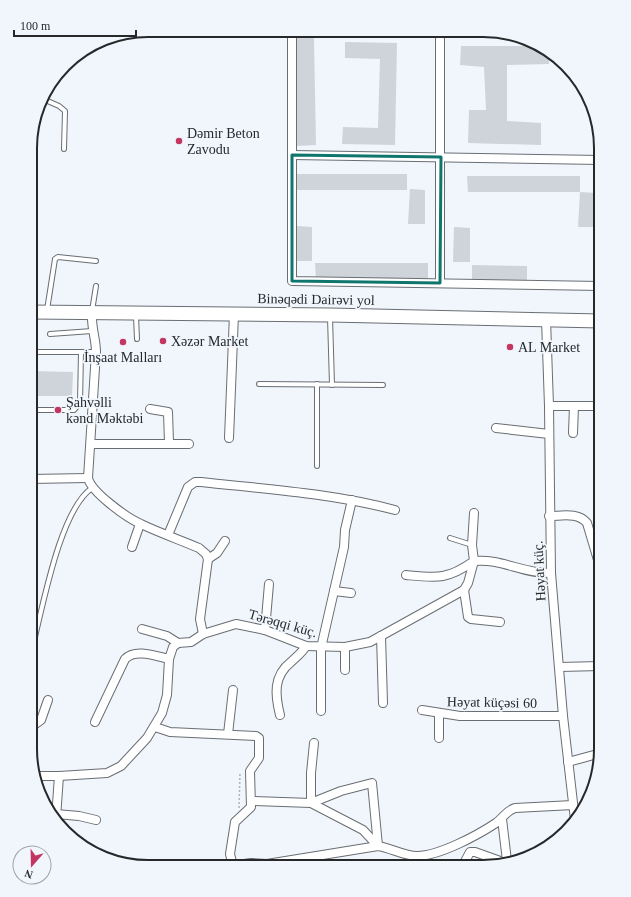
<svg xmlns="http://www.w3.org/2000/svg" width="631" height="897" font-family="'Times New Roman',serif">
	<rect width="100%" height="100%" fill="#f0f6fc"/>
	<!-- building -->
	<g fill="#ced4d9">
		<path d="M 296,38 L 314,38 L 316,145 L 297,146 Z"/>
		<path d="M 345,42 L 397,43 L 395,145 L 342,144 L 343,127 L 378,128 L 380,59 L 345,58 Z"/>
		<path d="M 461,46 L 534,46 L 549,52 L 549,64 L 507,65 L 507,121 L 541,123 L 541,145 L 468,143 L 469,110 L 486,110 L 484,67 L 460,65 Z"/>
		<path d="M 294,174 L 407,174 L 407,190 L 295,190 Z"/>
		<path d="M 467,176 L 580,176 L 580,192 L 468,192 Z"/>
		<path d="M 410,189 L 425,190 L 425,224 L 408,224 Z"/>
		<path d="M 580,192 L 595,193 L 595,227 L 578,227 Z"/>
		<path d="M 297,226 L 312,227 L 312,261 L 296,261 Z"/>
		<path d="M 454,227 L 470,228 L 470,262 L 453,262 Z"/>
		<path d="M 315,263 L 428,263 L 428,279 L 316,279 Z"/>
		<path d="M 472,265 L 527,266 L 527,282 L 472,281 Z"/>
		<path d="M 31,371 L 73,372 L 72,396 L 31,396 Z"/>
	</g>
	<g fill="none" stroke-linecap="round" stroke-linejoin="round">
		<defs>
			<g id="service">
				<path d="M 43,99 L 59,106 L 65,111 L 64,149"/>
				<path d="M 47,310 L 55,259 L 58,257 L 96,261"/>
				<path d="M 92,311 L 96,286"/>
				<path d="M 136,316 L 137,339"/>
				<path d="M 330,317 L 332,385"/>
				<path d="M 50,334 L 92,331"/>
				<path d="M 31,352 L 96,352"/>
				<path d="M 259,384 L 383,385"/>
				<path d="M 31,410 L 74,410 L 80,403 L 81,352"/>
				<path d="M 317,466 L 317,384"/>
				<path d="M 450,538 L 472,545"/>
				<path d="M 33,645 C 43,606 60,510 92,488"/>
			</g>
			<g id="minor">
				<path d="M 292,30 L 292,281 L 601,286"/>
				<path d="M 292,155 L 601,160"/>
				<path d="M 440,283 L 440,31"/>
				<path d="M 92,313 C 91,327 96,339 96,352 L 88,478 C 91,492 127,518 141,524 C 160,533 180,540 199,548 L 206,554 L 208,559 L 200,619 L 203,634"/>
				<path d="M 546,319 L 549,406 L 551,573 L 563,716 L 575,820"/>
				<path d="M 549,406 L 601,406"/>
				<path d="M 150,409 L 168,412 L 169,443"/>
				<path d="M 496,428 L 549,434"/>
				<path d="M 573,433 L 574,406"/>
				<path d="M 229,438 L 234,314"/>
				<path d="M 91,444 L 189,444"/>
				<path d="M 30,479 L 88,478"/>
				<path d="M 549,516 C 562,516 578,512 587,523 L 601,570"/>
				<path d="M 168,535 L 188,487 L 195,482 L 201,482 C 265,489 331,493 395,510"/>
				<path d="M 132,547 L 140,524"/>
				<path d="M 208,559 L 217,553 L 225,541"/>
				<path d="M 406,575 C 437,578 447,580 474,561 L 472,545 L 474,513"/>
				<path d="M 464,590 L 468,617 L 471,619 L 500,622"/>
				<path d="M 334,591 L 351,593"/>
				<path d="M 142,629 L 167,636 L 178,643"/>
				<path d="M 265,630 L 269,584"/>
				<path d="M 381,636 L 383,703"/>
				<path d="M 345,647 L 345,670"/>
				<path d="M 559,667 L 601,666"/>
				<path d="M 422,710 L 460,716 L 563,716"/>
				<path d="M 321,711 L 321,648 L 344,547 L 345,530 L 352,500"/>
				<path d="M 280,715 C 275,695 273,676 291,662 C 297,656 302,653 306,646"/>
				<path d="M 95,722 L 125,659 C 135,648 156,656 169,659"/>
				<path d="M 155,727 L 170,732 L 256,736 L 259,738 L 259,758 L 250,771 L 251,807 L 235,822 L 230,854 L 233,866"/>
				<path d="M 30,728 L 41,720 L 48,700"/>
				<path d="M 228,734 L 233,690"/>
				<path d="M 439,738 L 439,714"/>
				<path d="M 314,743 L 311,773 L 311,803 L 363,830 L 378,846"/>
				<path d="M 568,762 L 601,753"/>
				<path d="M 36,776 L 59,776 L 107,773 L 121,766 L 147,738 L 162,713 L 167,695 L 169,659 L 173,647 L 178,643 L 191,642 L 203,634 L 236,624 L 265,630 L 306,646 L 345,647 L 370,642 L 464,590 L 468,583 L 474,561 C 501,558 523,574 551,573"/>
				<path d="M 251,801 L 311,803 L 341,791 L 372,783 L 378,846"/>
				<path d="M 56,814 L 79,816 L 96,820"/>
				<path d="M 56,818 L 59,776"/>
				<path d="M 502,819 L 507,861"/>
				<path d="M 230,866 L 251,863 L 267,864 L 378,846 C 391,848 404,856 417,856 C 439,856 478,835 496,823 C 504,817 506,811 515,808 L 573,805"/>
				<path d="M 462,867 L 470,852 L 475,852 L 503,862"/>
			</g>
			<path id="primary" d="M 31,312 L 330,315 L 601,321"/>
		</defs>
		<!-- service casing -->
		<use href="#service" stroke="#696e73" stroke-width="6"/>
		<!-- minor casing -->
		<use href="#minor" stroke="#696e73" stroke-width="10"/>
		<!-- primary casing -->
		<use href="#primary" stroke="#696e73" stroke-width="15"/>
		<!-- path -->
		<path stroke="#afb3b8" stroke-width="1.5" stroke-dasharray="2 2" stroke-linecap="butt" d="M 239,808 L 240,773"/>
		<!-- service -->
		<use href="#service" stroke="#fff" stroke-width="4"/>
		<!-- minor -->
		<use href="#minor" stroke="#fff" stroke-width="8"/>
		<!-- primary -->
		<use href="#primary" stroke="#fff" stroke-width="13"/>
	</g>
	<!-- marked area -->
	<path fill="none" stroke="#0f766e" stroke-width="3" stroke-linejoin="round" d="M 292,155 L 441,157 L 440,283 L 292,281 Z"/>
	<!-- markers -->
	<g fill="#c43662" stroke="#f0f6fc" stroke-width="1.5">
		<circle cx="179" cy="141" r="4"/>
		<circle cx="163" cy="341" r="4"/>
		<circle cx="123" cy="342" r="4"/>
		<circle cx="510" cy="347" r="4"/>
		<circle cx="58" cy="410" r="4"/>
	</g>
	<g text-anchor="middle" stroke-width="3.5" stroke-linejoin="round" paint-order="stroke">
		<!-- poi labels -->
		<g font-size="14" fill="#26282a" stroke="#f0f6fc" text-anchor="start">
			<text x="187" y="138">Dəmir Beton<tspan x="187" dy="16">Zavodu</tspan></text>
			<text x="171" y="346">Xəzər Market</text>
			<text x="518" y="352">AL Market</text>
			<text x="123" y="362" text-anchor="middle">İnşaat Malları</text>
			<text x="66" y="407">Şahvəlli<tspan x="66" dy="16">kənd Məktəbi</tspan></text>
		</g>
		<!-- street labels -->
		<g font-size="14" fill="#26282a" stroke="#f0f6fc">
			<text transform="translate(316 299) rotate(1)" y="5">Binəqədi Dairəvi yol</text>
			<text transform="translate(539 571) rotate(-93)" y="5">Həyat küç.</text>
			<text transform="translate(283 623) rotate(16)" y="5">Tərəqqi küç.</text>
			<text transform="translate(492 702) rotate(1)" y="5">Həyat küçəsi 60</text>
		</g>
	</g>
	<!-- crop -->
	<path d="M0 0H631V897H0ZM148 37H483A111 111 0 0 1 594 148V749A111 111 0 0 1 483 860H148A111 111 0 0 1 37 749V148A111 111 0 0 1 148 37Z" fill="#f0f6fc" fill-rule="evenodd"/>
	<path fill="none" stroke="#26282a" stroke-width="2" d="M148 37H483A111 111 0 0 1 594 148V749A111 111 0 0 1 483 860H148A111 111 0 0 1 37 749V148A111 111 0 0 1 148 37Z"/>
	<!-- north arrow -->
	<g transform="translate(32 865) rotate(200)"><circle r="19" fill="#f0f6fc" stroke="#9fa4a8"/>
	<path d="M0-3L7 15L0 10L-7 15Z" fill="#c43662"/>
	<text y="-6" font-size="11" font-weight="bold" text-anchor="middle" fill="#26282a">N</text>
	</g>
	<!-- scale -->
	<path d="M14 30v6h122v-6" fill="none" stroke="#26282a" stroke-width="2"/>
	<text x="20" y="30" font-size="12" fill="#26282a" stroke="#f0f6fc" stroke-width="3" paint-order="stroke">100 m</text>
</svg>
